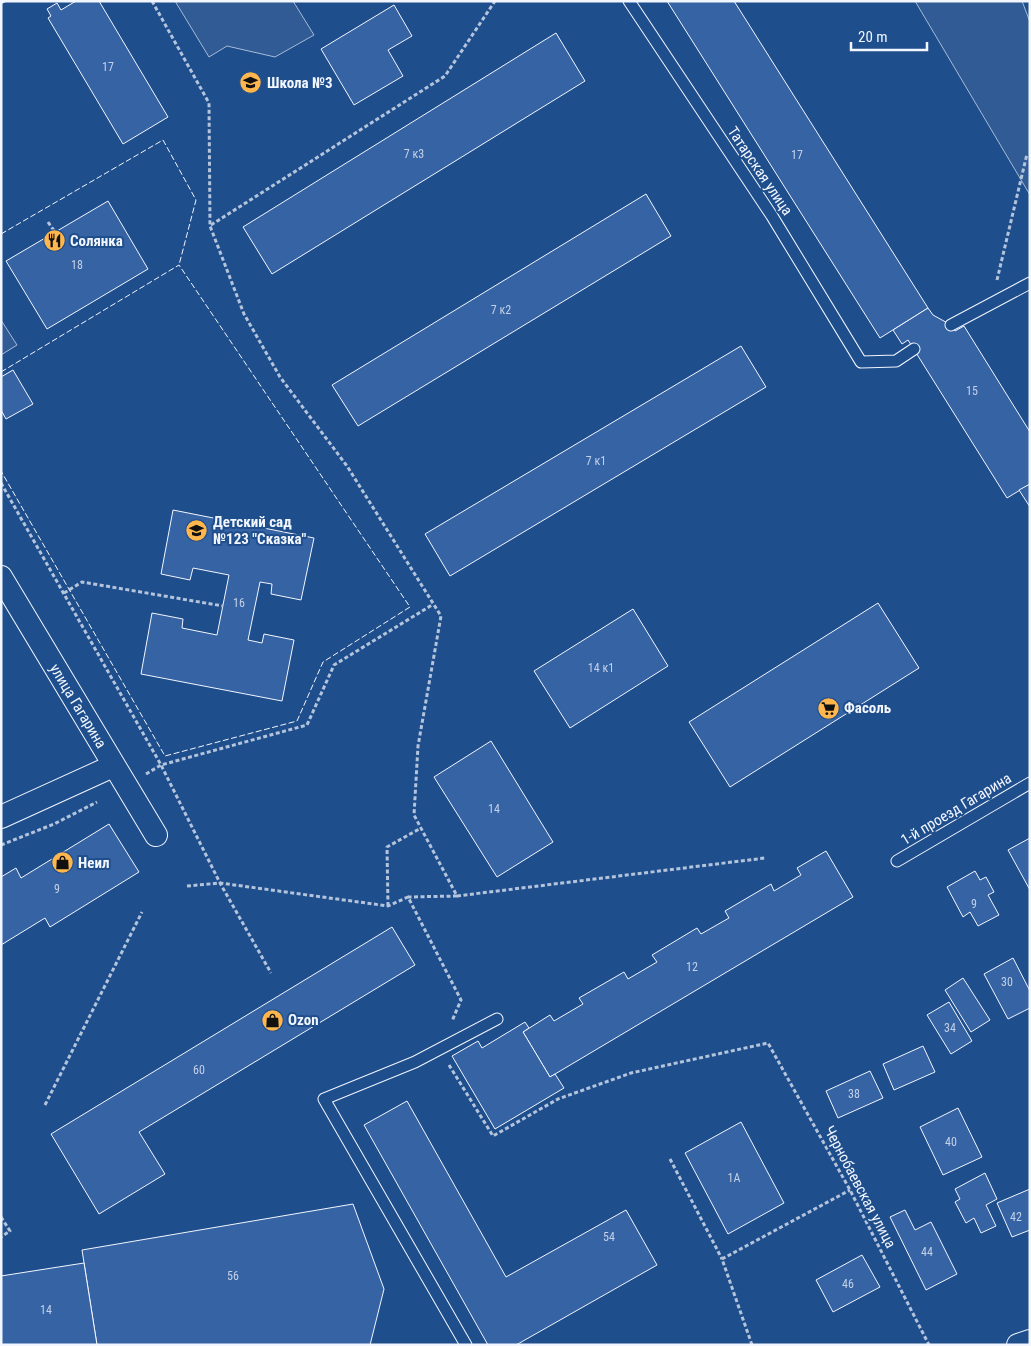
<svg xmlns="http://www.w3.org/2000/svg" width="1031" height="1346" font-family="'Roboto Condensed',sans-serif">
	<rect width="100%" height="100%" fill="#1f4e8c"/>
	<!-- parking -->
	<g fill="#305b95" stroke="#a8bbd7">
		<path d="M 175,1 L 293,1 L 314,35 L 275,57 L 227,46 L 209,57 Z"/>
		<path d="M 915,1 L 1022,1 L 1030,22 L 1030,195 Z"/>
		<path d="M 1,320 L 17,345 L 1,355 Z"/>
	</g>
	<!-- building -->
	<g fill="#3563a3" stroke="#f2f6ff">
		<path d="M 76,1 L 99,1 L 168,117 L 123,144 L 48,18 L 51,16 L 47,9 L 57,3 L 61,10 Z"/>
		<path d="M 667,1 L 734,1 L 928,308 L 880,338 Z"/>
		<path d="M 394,5 L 412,36 L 388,50 L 403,76 L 354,105 L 321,49 Z"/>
		<path d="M 556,33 L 585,81 L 272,274 L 243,227 Z"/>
		<path d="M 646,194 L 671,236 L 358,426 L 332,385 Z"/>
		<path d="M 108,201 L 148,269 L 47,329 L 6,261 Z"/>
		<path d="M 928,308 L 933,315 L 951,325 L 955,331 L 964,326 L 1030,432 L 1030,484 L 1007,498 L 908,340 L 902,344 L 893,330 Z"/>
		<path d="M 741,346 L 766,387 L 450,576 L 425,534 Z"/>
		<path d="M 13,370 L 33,404 L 6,419 L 1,410 L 1,377 Z"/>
		<path d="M 1030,484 L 1030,507 L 1019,490 Z"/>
		<path d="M 173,510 L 314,538 L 301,600 L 271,594 L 272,584 L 260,582 L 248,640 L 262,643 L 264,634 L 294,640 L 282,701 L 141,674 L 152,613 L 183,619 L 182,628 L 217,635 L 229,575 L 193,568 L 190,580 L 161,574 Z"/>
		<path d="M 878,603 L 919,668 L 730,787 L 689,722 Z"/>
		<path d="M 633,609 L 668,666 L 570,728 L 534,671 Z"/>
		<path d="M 491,741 L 553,842 L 497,877 L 434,777 Z"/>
		<path d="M 109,824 L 139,872 L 50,927 L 45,918 L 1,945 L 1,877 L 16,868 L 21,878 Z"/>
		<path d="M 1030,838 L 1030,890 L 1008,850 Z"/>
		<path d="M 826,851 L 853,897 L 550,1077 L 523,1032 L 550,1015 L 554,1021 L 583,1004 L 579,998 L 624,972 L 628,979 L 657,962 L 652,955 L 697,928 L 701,934 L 729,918 L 725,911 L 771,884 L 774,891 L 801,875 L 797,868 Z"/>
		<path d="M 975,871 L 980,880 L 986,877 L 994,892 L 988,895 L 999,915 L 978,926 L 970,912 L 963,917 L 947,887 Z"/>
		<path d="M 392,927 L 415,965 L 139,1132 L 165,1174 L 99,1214 L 51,1134 Z"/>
		<path d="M 1013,958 L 1030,991 L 1030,1008 L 1008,1019 L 984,974 Z"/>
		<path d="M 963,978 L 990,1020 L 971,1032 L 945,990 Z"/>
		<path d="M 949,1002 L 972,1041 L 951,1054 L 927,1015 Z"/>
		<path d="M 525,1022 L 529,1028 L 523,1032 L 550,1077 L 555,1074 L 564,1088 L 495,1129 L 452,1056 L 478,1041 L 482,1048 Z"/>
		<path d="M 923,1046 L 935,1072 L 894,1090 L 883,1064 Z"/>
		<path d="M 870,1071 L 883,1098 L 838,1118 L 826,1091 Z"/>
		<path d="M 407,1101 L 506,1277 L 626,1210 L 657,1265 L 516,1345 L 488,1345 L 364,1125 Z"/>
		<path d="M 958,1108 L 982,1157 L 943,1175 L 920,1127 Z"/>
		<path d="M 741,1122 L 784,1203 L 728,1234 L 685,1153 Z"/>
		<path d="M 985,1173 L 997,1199 L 986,1205 L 996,1226 L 981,1233 L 974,1218 L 966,1223 L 955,1202 L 960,1199 L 955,1189 Z"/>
		<path d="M 1030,1189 L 1030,1230 L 1012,1237 L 997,1203 Z"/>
		<path d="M 353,1204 L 384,1289 L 370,1345 L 97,1345 L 82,1250 Z"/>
		<path d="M 905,1210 L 915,1230 L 931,1222 L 957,1274 L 926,1290 L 890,1217 Z"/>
		<path d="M 862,1255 L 880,1287 L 833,1312 L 816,1280 Z"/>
		<path d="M 84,1263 L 97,1345 L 1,1345 L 1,1276 Z"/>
	</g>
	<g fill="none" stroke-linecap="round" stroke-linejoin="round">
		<defs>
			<g id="lane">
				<path d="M 629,1 L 772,216 L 861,362 L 896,361 L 914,349"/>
				<path d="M 951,325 L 1030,283"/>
				<path d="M 897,861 L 1030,783"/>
				<path d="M 466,1345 L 324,1099 L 415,1062 L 497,1019"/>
			</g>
			<g id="street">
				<path d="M 1,577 L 156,835"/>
				<path d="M 1,817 L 113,766"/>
				<path d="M 1018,1345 L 1030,1341"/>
			</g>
		</defs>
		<!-- lane casing -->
		<use href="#lane" stroke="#f2f6ff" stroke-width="13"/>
		<!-- street casing -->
		<use href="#street" stroke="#f2f6ff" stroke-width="24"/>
		<!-- path -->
		<g stroke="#b3c4dc" stroke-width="3" stroke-dasharray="4 2.5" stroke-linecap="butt">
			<path d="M 152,1 L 209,103 L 210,226 L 244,314 L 280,377 L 347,466 L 441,616 L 418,746 L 414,815 L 457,896 L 408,897"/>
			<path d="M 48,222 L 55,232"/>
			<path d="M 211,225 L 445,76 L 495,1"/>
			<path d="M 997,280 L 1027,154"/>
			<path d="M 1,483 L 161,765 L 220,883 L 271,973"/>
			<path d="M 64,593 L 82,582 L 223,606"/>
			<path d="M 146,774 L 161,765 L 307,725 L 334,665 L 432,605"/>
			<path d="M 1,845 L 54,824 L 97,802"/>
			<path d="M 187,886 L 220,883 L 388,906 L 408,897 L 461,1000 L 452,1021"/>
			<path d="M 457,896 L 765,858"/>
			<path d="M 388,906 L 387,847 L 421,828"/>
			<path d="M 449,1065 L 493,1136 L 558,1099 L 631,1073 L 768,1043 L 850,1190 L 929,1345"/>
			<path d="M 45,1105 L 142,912"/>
			<path d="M 670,1159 L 722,1259"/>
			<path d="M 1,1217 L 10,1231 L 1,1237"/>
			<path d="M 752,1345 L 722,1259 L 850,1190"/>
		</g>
		<!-- lane -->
		<use href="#lane" stroke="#1f4e8c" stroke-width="11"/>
		<!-- street -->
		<use href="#street" stroke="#1f4e8c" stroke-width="22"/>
		<!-- fence -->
		<g stroke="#f2f6ff" stroke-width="1" stroke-dasharray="6 2.5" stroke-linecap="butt">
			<path d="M 1,234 L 163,140 L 196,200 L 179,265"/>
			<path d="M 1,372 L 179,265 L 410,607 L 323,662 L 297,721 L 165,756 L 1,471"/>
		</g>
		<!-- wall -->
		<path stroke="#f2f6ff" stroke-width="2.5" d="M 1,3 L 5,1"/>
	</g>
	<!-- icons -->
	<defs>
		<symbol id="school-disc" viewBox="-11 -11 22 22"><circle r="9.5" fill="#ffb74d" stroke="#1f4e8c"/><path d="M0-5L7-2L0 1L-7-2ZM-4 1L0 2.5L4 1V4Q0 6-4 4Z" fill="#111"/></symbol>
		<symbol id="restaurant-disc" viewBox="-11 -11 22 22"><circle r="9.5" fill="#ffb74d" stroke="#1f4e8c"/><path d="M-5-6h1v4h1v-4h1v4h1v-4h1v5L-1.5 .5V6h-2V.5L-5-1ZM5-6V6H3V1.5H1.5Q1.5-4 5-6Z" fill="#111"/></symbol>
		<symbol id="supermarket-disc" viewBox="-11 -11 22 22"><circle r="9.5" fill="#ffb74d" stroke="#1f4e8c"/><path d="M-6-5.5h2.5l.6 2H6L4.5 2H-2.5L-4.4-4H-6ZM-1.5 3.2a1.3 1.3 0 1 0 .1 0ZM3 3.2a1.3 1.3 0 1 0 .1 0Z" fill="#111"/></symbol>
		<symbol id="shop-disc" viewBox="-11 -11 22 22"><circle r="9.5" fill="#ffb74d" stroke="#1f4e8c"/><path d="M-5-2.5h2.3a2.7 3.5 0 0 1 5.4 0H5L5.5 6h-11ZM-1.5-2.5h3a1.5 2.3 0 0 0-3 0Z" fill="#111"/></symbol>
	</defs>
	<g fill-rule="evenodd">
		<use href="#school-disc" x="238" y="70" width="25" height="25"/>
		<use href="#restaurant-disc" x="42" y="228" width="25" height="25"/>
		<use href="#school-disc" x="184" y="518" width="25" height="25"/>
		<use href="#supermarket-disc" x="816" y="696" width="25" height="25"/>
		<use href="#shop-disc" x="50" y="850" width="25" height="25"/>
		<use href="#shop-disc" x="260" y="1008" width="25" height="25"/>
	</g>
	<g text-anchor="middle" stroke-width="4" stroke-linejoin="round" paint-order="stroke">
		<!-- number labels -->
		<g font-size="12" fill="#c3d1e8">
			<text x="108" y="71">17</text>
			<text x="414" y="158">7 к3</text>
			<text x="797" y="159">17</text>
			<text x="77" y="269">18</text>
			<text x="501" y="314">7 к2</text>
			<text x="972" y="395">15</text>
			<text x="596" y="465">7 к1</text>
			<text x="239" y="607">16</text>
			<text x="601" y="672">14 к1</text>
			<text x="494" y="813">14</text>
			<text x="57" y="893">9</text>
			<text x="974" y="908">9</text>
			<text x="692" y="971">12</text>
			<text x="1007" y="986">30</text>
			<text x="950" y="1032">34</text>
			<text x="199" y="1074">60</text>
			<text x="854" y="1098">38</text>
			<text x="951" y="1146">40</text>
			<text x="734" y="1182">1А</text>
			<text x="1016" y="1221">42</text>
			<text x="609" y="1241">54</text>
			<text x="927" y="1256">44</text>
			<text x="233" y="1280">56</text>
			<text x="848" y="1288">46</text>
			<text x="46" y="1314">14</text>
		</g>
		<!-- poi labels -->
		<g font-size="15" font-weight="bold" fill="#f2f6ff" stroke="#1f4e8c" text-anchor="start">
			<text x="267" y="88">Школа №3</text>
			<text x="70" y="246">Солянка</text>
			<text x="213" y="527">Детский сад<tspan x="213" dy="17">№123 "Сказка"</tspan></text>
			<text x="844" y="713">Фасоль</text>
			<text x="78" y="868">Неил</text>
			<text x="288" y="1025">Ozon</text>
		</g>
		<!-- street labels -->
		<g font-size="15" fill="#f2f6ff" stroke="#1f4e8c">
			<text transform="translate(760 171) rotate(56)" y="5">Татарская улица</text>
			<text transform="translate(78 706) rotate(59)" y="5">улица Гагарина</text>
			<text transform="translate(956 809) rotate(-31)" y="5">1-й проезд Гагарина</text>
			<text transform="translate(860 1187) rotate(62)" y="5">Чернобаевская улица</text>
		</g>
	</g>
	<!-- border -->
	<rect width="1031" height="1346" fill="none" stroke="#f2f6ff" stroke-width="5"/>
	<!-- scale -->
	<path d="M851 42v8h76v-8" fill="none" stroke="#f2f6ff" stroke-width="2.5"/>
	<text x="858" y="42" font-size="15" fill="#f2f6ff" stroke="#1f4e8c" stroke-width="4" paint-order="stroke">20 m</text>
</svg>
